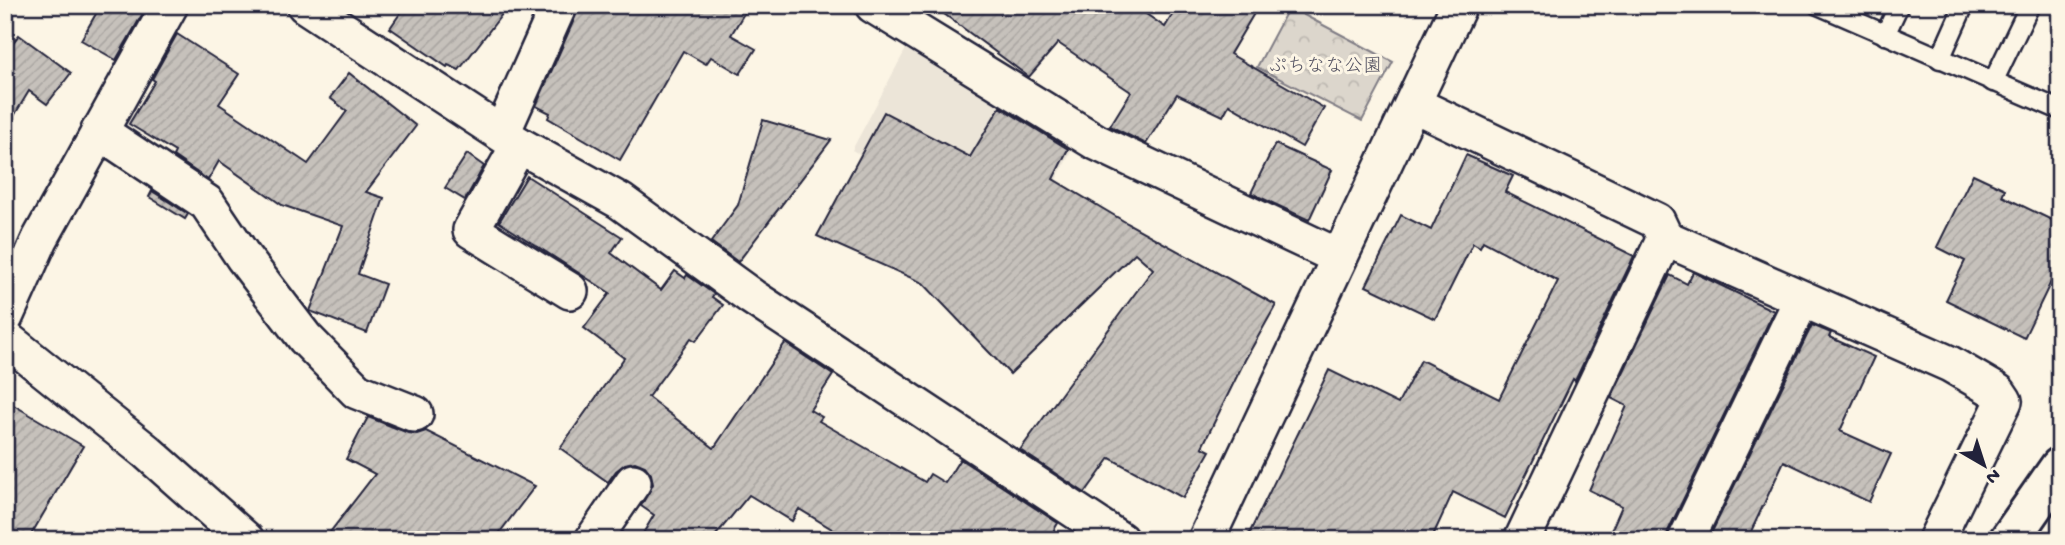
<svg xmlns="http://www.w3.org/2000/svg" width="2065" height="545" font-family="'Gochi Hand','Klee One',sans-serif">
	<defs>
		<pattern id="park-crowns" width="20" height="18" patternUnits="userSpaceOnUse" patternTransform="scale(1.75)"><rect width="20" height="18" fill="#dcd6cc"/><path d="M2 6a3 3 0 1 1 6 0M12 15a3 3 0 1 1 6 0" fill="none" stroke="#bcb7b0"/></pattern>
		<pattern id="building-hatch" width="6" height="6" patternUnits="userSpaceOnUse" patternTransform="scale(1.75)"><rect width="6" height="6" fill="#c6c1bb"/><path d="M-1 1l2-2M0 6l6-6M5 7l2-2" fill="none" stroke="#aaa6a2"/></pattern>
	</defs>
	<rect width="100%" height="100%" fill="#fcf5e5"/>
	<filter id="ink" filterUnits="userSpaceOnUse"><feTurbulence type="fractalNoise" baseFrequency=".0143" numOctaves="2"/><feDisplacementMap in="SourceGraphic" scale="14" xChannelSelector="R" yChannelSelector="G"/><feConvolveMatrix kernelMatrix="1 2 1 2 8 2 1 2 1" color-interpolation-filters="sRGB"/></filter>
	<g filter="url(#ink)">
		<!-- built -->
		<path fill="#ece5d8" d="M 908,45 L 1078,139 L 1020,247 L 852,150 Z"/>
		<!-- park -->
		<path fill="url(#park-crowns)" stroke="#7f7c84" stroke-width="2" d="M 1289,7 L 1393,62 L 1362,121 L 1257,67 Z"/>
		<!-- building -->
		<g fill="url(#building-hatch)" stroke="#22223b" stroke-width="2">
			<path d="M 101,5 L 131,5 L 143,13 L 116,60 L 81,40 Z"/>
			<path d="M 406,5 L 509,5 L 459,70 L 448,65 L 447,67 L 390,28 Z"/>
			<path d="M 579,5 L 749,5 L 731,35 L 756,49 L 740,74 L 711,57 L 706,64 L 683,51 L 620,160 L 548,118 L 550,113 L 536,106 L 577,13 Z"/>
			<path d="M 932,5 L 1133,5 L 1165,27 L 1178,5 L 1259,5 L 1230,54 L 1324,108 L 1302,147 L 1229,105 L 1223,116 L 1177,94 L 1146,144 L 1110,126 L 1131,92 L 1058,43 L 1029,77 Z"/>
			<path d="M 177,34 L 239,74 L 219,104 L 308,164 L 347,111 L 330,98 L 349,73 L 416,126 L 366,192 L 384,198 L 358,274 L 385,284 L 367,333 L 310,311 L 343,226 L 282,205 L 219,161 L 208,180 L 173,156 L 175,152 L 129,124 L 155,81 L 152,79 Z"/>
			<path d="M 19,35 L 71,73 L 47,104 L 29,91 L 5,131 L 5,53 Z"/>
			<path d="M 1000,107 L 1068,149 L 1053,179 L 1127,223 L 1276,305 L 1245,360 L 1202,447 L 1210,451 L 1183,498 L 1110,458 L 1085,493 L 1020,450 L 1153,269 L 1135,253 L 1010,374 L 923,283 L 817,236 L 884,112 L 970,157 Z"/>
			<path d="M 763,120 L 831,140 L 738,262 L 711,242 L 738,205 Z"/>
			<path d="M 1275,144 L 1332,170 L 1309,220 L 1251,193 Z"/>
			<path d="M 467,154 L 484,166 L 465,200 L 445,188 Z"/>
			<path d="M 1466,155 L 1513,176 L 1505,192 L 1634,256 L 1575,381 L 1573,379 L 1505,518 L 1453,492 L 1431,540 L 1246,540 L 1329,370 L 1398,404 L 1421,360 L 1499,399 L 1558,281 L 1483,241 L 1480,247 L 1473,243 L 1435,319 L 1366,286 L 1401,215 L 1431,230 Z"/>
			<path d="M 1973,174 L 2005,189 L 2002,196 L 2060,224 L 2060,263 L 2024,338 L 1946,300 L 1965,261 L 1937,247 Z"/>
			<path d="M 527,176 L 622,237 L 611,253 L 661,290 L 675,271 L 685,278 L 687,275 L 714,294 L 712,297 L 723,305 L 696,341 L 691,338 L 648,397 L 714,448 L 785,343 L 833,375 L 810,410 L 822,417 L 819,421 L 925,482 L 930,474 L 945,483 L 960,459 L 1058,523 L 1048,540 L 850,540 L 799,509 L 792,521 L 749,495 L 712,540 L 639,540 L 654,515 L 641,506 L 653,484 L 651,474 L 645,466 L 635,462 L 625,464 L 616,471 L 608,482 L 560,448 L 624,358 L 584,328 L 610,293 L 499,222 Z"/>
			<path d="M 152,191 L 188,214 L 185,219 L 149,197 Z"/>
			<path d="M 1693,272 L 1774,311 L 1668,531 L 1666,540 L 1607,540 L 1622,506 L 1589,490 L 1627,406 L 1611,398 L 1670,275 L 1687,284 Z"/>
			<path d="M 1812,325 L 1831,333 L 1829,337 L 1874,357 L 1840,431 L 1891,454 L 1869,502 L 1784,461 L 1747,540 L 1708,540 Z"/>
			<path d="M 5,400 L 83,446 L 28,540 L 5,540 Z"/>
			<path d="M 368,417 L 408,433 L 417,434 L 426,431 L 535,486 L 494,540 L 324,540 L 375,474 L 346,459 Z"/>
		</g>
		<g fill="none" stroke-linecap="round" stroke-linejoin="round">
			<defs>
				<g id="service">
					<path d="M 1818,5 L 2060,110"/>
					<path d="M 1885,35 L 1899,5"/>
					<path d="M 1940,59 L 1964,5"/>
					<path d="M 1993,82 L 2030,5"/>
				</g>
				<g id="minor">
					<path d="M 305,5 L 519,145 L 620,201 L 752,297 L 1120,540"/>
					<path d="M 873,5 L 1096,142 L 1339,257"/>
					<path d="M 1413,104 L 1657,221 L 1665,238 L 1950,364 L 1998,392 L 2004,401 L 1936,540"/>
					<path d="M 99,131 L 207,203 L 244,258 L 305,338 L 357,391 L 415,414"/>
					<path d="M 502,133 L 559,5"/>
					<path d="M 519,145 L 471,230 L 570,291"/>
					<path d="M 5,317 L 40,239 L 170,5"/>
					<path d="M 5,338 L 147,452 L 246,540"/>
					<path d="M 593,540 L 633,482"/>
					<path d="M 1206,540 L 1459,5"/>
					<path d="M 1522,540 L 1665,238"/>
					<path d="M 1686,540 L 1802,299"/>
				</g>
				<path id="primary" d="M 2009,540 L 2060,467"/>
			</defs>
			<!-- service casing -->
			<use href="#service" stroke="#22223b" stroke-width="23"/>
			<!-- minor casing -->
			<use href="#minor" stroke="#22223b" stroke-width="40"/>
			<!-- primary casing -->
			<use href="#primary" stroke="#22223b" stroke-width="44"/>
			<!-- service -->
			<use href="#service" stroke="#fcf5e5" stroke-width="18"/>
			<!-- minor -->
			<use href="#minor" stroke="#fcf5e5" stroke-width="35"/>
			<!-- primary -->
			<use href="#primary" stroke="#fcf5e5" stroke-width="38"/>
		</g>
	</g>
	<g text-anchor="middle" stroke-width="6" stroke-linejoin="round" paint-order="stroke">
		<!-- park labels -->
		<g font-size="19" fill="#504f5f" stroke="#fcf5e5">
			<text x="1325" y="71">ぷちなな公園</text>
		</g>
	</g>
	<!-- margin -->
	<rect width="2065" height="545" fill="none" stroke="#fcf5e5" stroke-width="28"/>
	<rect x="14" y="14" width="2037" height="517" fill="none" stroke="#22223b" stroke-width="2.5" filter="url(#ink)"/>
	<!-- north arrow -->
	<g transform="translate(1984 465) rotate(141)" stroke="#fcf5e5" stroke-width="5" paint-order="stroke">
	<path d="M0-5L12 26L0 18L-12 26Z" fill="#22223b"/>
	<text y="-10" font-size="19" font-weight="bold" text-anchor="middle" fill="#22223b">N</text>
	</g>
</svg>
